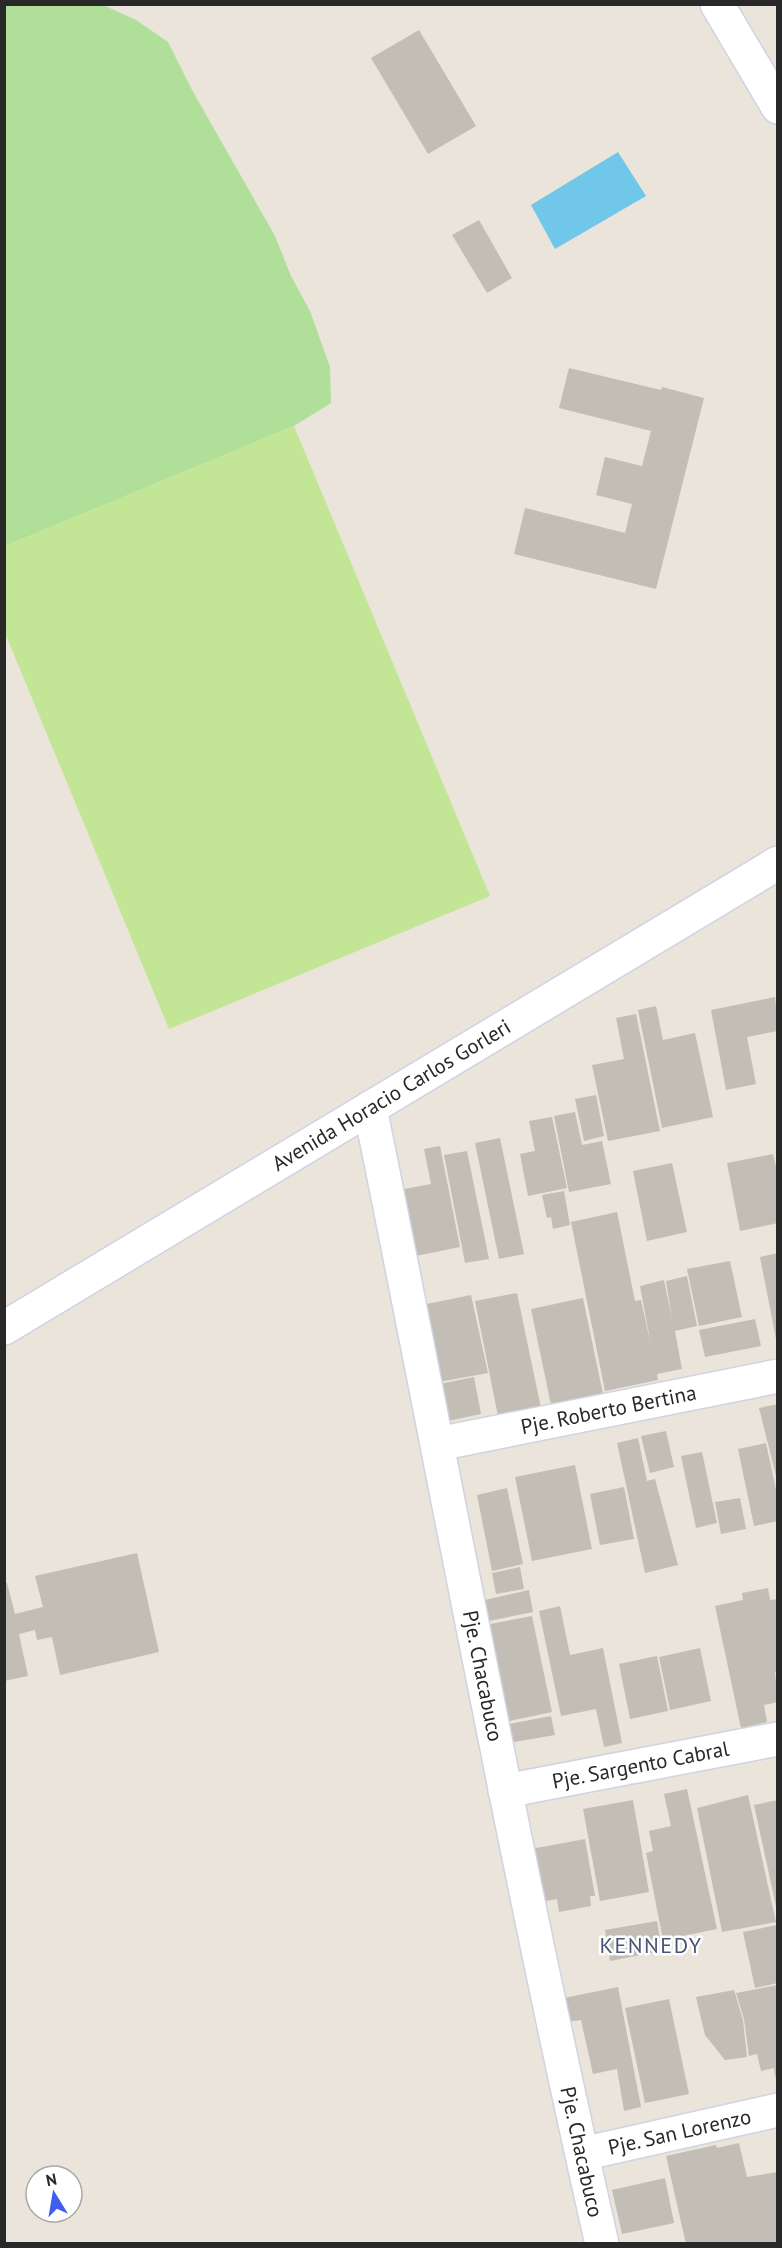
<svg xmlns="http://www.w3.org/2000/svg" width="782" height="2248" font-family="'PT Sans',sans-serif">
	<rect width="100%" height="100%" fill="#eae4db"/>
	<!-- green -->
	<path fill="#afdf99" d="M 5,5 L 103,5 L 136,20 L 168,42 L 192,90 L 275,236 L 291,276 L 310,311 L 330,367 L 331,403 L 294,426 L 5,546 Z"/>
	<!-- pitch -->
	<path fill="#c2e695" d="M 294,426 L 490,896 L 169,1029 L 5,633 L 5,546 Z"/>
	<!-- water -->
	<path fill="#71c7e9" d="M 618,152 L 646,196 L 555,249 L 531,205 Z"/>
	<!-- building -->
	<g fill="#c2beb6">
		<path d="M 419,30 L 476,126 L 428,154 L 371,58 Z"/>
		<path d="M 479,220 L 512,278 L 487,293 L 452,235 Z"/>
		<path d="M 569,368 L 661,390 L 662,387 L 704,398 L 656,589 L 514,554 L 525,508 L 625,533 L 632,504 L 596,495 L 605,457 L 642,466 L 651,431 L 559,408 Z"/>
		<path d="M 775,997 L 778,1031 L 747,1037 L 756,1084 L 726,1090 L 711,1010 Z"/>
		<path d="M 656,1006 L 663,1040 L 695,1033 L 713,1117 L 662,1128 L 638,1010 Z"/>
		<path d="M 636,1014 L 660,1131 L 608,1141 L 592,1065 L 624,1059 L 616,1018 Z"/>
		<path d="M 596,1095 L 604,1136 L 584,1141 L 575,1099 Z"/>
		<path d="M 575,1112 L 582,1145 L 602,1141 L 611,1184 L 569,1192 L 554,1116 Z"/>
		<path d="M 552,1117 L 567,1188 L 528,1196 L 520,1154 L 535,1151 L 529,1121 Z"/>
		<path d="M 500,1138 L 524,1254 L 499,1259 L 475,1143 Z"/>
		<path d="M 440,1146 L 460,1247 L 406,1258 L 393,1191 L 431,1184 L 424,1149 Z"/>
		<path d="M 467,1151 L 489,1259 L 465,1263 L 444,1155 Z"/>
		<path d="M 773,1154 L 778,1175 L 778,1223 L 740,1231 L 727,1163 Z"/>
		<path d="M 672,1163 L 687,1232 L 647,1241 L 633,1171 Z"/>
		<path d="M 564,1191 L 570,1225 L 553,1229 L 551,1217 L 547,1218 L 542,1195 Z"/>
		<path d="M 617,1212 L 635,1301 L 641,1300 L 651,1345 L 640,1286 L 664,1280 L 672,1319 L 666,1281 L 687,1276 L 697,1326 L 675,1331 L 682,1369 L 657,1374 L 658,1380 L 605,1391 L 571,1222 Z"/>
		<path d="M 778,1253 L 778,1339 L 776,1339 L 760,1257 Z"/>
		<path d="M 730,1261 L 742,1317 L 699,1326 L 687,1269 Z"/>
		<path d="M 517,1293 L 541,1408 L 498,1416 L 475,1301 Z"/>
		<path d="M 471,1295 L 488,1373 L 433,1383 L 417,1306 Z"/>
		<path d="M 583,1298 L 603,1394 L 551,1405 L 531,1309 Z"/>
		<path d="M 755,1319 L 761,1346 L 705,1357 L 699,1330 Z"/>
		<path d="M 474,1377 L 481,1414 L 443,1422 L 435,1385 Z"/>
		<path d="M 778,1404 L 778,1479 L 777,1480 L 759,1408 Z"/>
		<path d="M 666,1431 L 674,1467 L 650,1473 L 641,1436 Z"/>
		<path d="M 638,1438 L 647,1481 L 655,1479 L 678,1565 L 645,1573 L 617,1443 Z"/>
		<path d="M 766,1443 L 778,1499 L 778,1521 L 754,1526 L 738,1449 Z"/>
		<path d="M 702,1452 L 717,1523 L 696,1528 L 681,1456 Z"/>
		<path d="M 575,1465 L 592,1549 L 532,1561 L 515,1477 Z"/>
		<path d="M 624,1487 L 634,1539 L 600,1545 L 590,1494 Z"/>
		<path d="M 507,1488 L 523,1564 L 492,1571 L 477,1495 Z"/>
		<path d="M 740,1498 L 746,1529 L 721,1534 L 715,1502 Z"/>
		<path d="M 137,1553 L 159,1652 L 60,1675 L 52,1637 L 37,1640 L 35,1630 L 19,1634 L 28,1676 L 4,1681 L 4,1583 L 7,1583 L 15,1614 L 43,1607 L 35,1576 Z"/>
		<path d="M 520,1567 L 524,1589 L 496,1594 L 492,1573 Z"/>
		<path d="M 768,1588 L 770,1600 L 778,1599 L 778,1672 L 775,1672 L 778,1702 L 764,1705 L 767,1722 L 741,1728 L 715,1606 L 743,1600 L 742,1593 Z"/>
		<path d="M 529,1590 L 533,1612 L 489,1621 L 485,1600 Z"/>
		<path d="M 560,1606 L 570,1655 L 603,1648 L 622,1743 L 604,1747 L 596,1709 L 561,1716 L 539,1611 Z"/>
		<path d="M 532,1616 L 552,1712 L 505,1722 L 485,1625 Z"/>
		<path d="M 700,1648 L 711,1701 L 670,1710 L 659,1657 Z"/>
		<path d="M 657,1656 L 668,1711 L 630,1719 L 619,1664 Z"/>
		<path d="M 551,1716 L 555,1735 L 508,1743 L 504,1725 Z"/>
		<path d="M 687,1789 L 717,1929 L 663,1940 L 646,1853 L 653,1851 L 649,1831 L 671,1826 L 664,1794 Z"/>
		<path d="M 748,1795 L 776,1922 L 722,1932 L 697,1808 Z"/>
		<path d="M 633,1800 L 649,1892 L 600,1901 L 583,1809 Z"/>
		<path d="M 778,1800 L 778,1911 L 777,1911 L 754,1805 Z"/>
		<path d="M 585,1839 L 595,1896 L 590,1896 L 591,1906 L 559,1912 L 557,1899 L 546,1901 L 543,1887 L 538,1888 L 531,1849 Z"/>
		<path d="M 657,1921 L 662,1951 L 610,1961 L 605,1930 Z"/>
		<path d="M 777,1925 L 778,1983 L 755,1988 L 743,1932 Z"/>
		<path d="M 778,1985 L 778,2076 L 775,2077 L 774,2068 L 761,2071 L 757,2054 L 749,2056 L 744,2019 L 736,1993 Z"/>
		<path d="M 618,1987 L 641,2107 L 624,2111 L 617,2069 L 593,2074 L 581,2020 L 568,2022 L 564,1998 Z"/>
		<path d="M 734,1990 L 743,2020 L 747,2057 L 725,2060 L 705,2035 L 696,1997 Z"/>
		<path d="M 669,1999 L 689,2094 L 645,2103 L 625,2008 Z"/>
		<path d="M 739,2143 L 747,2177 L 778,2172 L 778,2244 L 686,2244 L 666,2156 L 716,2145 L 717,2148 Z"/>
		<path d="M 665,2178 L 674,2223 L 622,2234 L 612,2190 Z"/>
	</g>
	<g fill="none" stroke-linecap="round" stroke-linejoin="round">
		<defs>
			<g id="minor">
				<path id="s1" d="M 370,1108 C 447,1486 516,1867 602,2244"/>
				<path id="s2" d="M 438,1444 L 778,1376"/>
				<path id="s3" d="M 505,1791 L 778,1739"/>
				<path id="s4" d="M 582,2154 L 778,2110"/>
			</g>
			<g id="secondary">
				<path d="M 717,4 L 778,107"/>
				<path id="s5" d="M 4,1328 L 778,863"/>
			</g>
		</defs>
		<!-- minor casing -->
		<use href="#minor" stroke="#d0d3e1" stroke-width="36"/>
		<!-- secondary casing -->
		<use href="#secondary" stroke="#d0d3e1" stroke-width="36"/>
		<!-- minor -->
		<use href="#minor" stroke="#fff" stroke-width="33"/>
		<!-- secondary -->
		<use href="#secondary" stroke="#fff" stroke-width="33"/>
	</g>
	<g text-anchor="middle" stroke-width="5" stroke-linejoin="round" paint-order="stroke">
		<!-- street labels -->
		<g font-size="21" fill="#282828" stroke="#fff">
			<text dy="7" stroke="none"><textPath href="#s5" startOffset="452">Avenida Horacio Carlos Gorleri</textPath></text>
			<text dy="7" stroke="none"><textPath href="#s2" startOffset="174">Pje. Roberto Bertina</textPath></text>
			<text dy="7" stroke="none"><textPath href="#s1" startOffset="579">Pje. Chacabuco</textPath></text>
			<text dy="7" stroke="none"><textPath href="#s3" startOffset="138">Pje. Sargento Cabral</textPath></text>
			<text dy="7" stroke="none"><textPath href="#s4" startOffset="100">Pje. San Lorenzo</textPath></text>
			<text dy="7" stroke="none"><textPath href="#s1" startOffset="1065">Pje. Chacabuco</textPath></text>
		</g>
		<!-- neighbourhood labels -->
		<g font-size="22" letter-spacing="1.5" fill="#4b5277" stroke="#fff">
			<text x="651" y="1953">KENNEDY</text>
		</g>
	</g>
	<!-- border -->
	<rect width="782" height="2248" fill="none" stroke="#282828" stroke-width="12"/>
	<!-- north arrow -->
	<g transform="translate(54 2194) rotate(349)"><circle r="28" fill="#ffffff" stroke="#a9a9a9" stroke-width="1.5"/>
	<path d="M0-4.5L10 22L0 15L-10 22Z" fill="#405ef2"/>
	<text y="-9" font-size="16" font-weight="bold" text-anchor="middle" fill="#282828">N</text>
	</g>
</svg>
